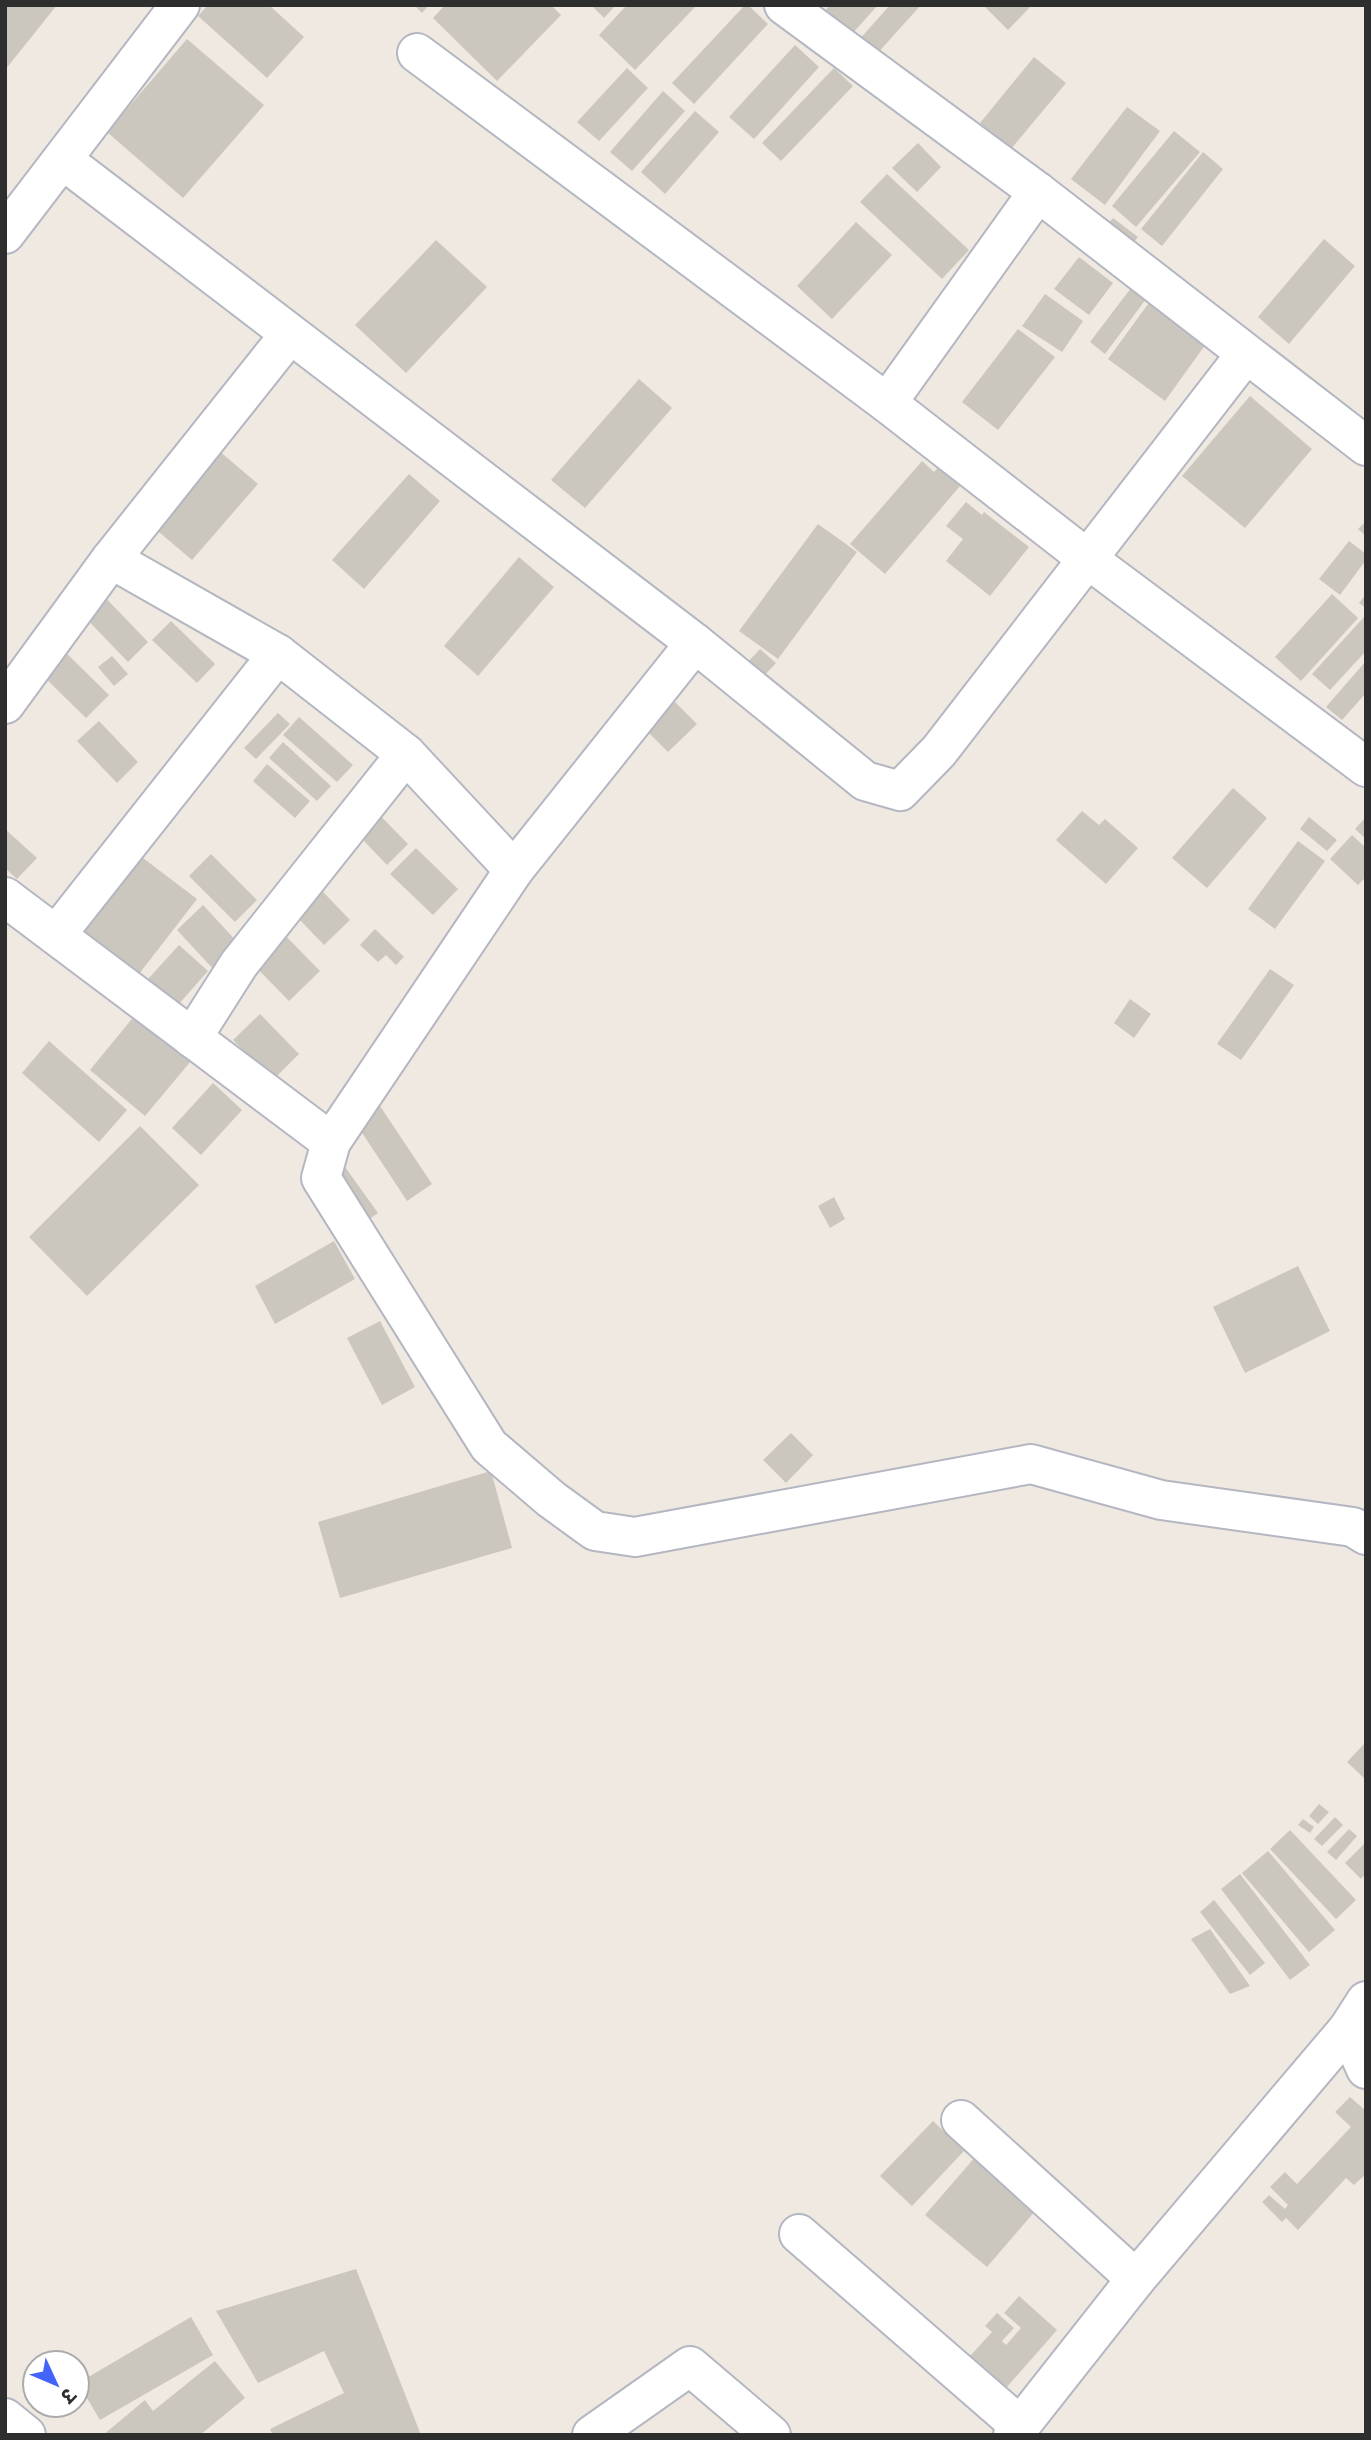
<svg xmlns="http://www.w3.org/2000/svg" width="1371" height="2440" font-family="Poppins,'Noto Sans Devanagari',sans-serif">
	<rect width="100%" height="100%" fill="#efe9e1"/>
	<!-- building -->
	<g fill="#cbc7bf">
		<path d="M 5,5 L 57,5 L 5,70 Z"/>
		<path d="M 208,5 L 269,5 L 304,37 L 267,78 L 198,16 Z"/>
		<path d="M 414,5 L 429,5 L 422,13 Z"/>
		<path d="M 445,5 L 551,5 L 561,15 L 497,81 L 433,18 Z"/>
		<path d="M 591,5 L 616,5 L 604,18 Z"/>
		<path d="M 627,5 L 697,5 L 635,70 L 599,35 Z"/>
		<path d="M 745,5 L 748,5 L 768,24 L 694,104 L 672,83 Z"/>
		<path d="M 830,5 L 878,5 L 851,35 L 825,11 Z"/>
		<path d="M 890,5 L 921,5 L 875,56 L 858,41 Z"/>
		<path d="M 983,5 L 1032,5 L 1008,30 Z"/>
		<path d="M 187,39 L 264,105 L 183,198 L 107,132 Z"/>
		<path d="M 795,45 L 819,67 L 754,139 L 729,117 Z"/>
		<path d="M 1034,57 L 1066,83 L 1011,149 L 980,123 Z"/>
		<path d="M 627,68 L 648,88 L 599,141 L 577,122 Z"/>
		<path d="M 834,68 L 853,86 L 781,161 L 762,143 Z"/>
		<path d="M 663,91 L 685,111 L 632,171 L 610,152 Z"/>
		<path d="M 1127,107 L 1160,131 L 1105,205 L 1071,179 Z"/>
		<path d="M 695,111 L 719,132 L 665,194 L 641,172 Z"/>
		<path d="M 1174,131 L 1200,152 L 1136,227 L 1112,206 Z"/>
		<path d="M 918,143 L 941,167 L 917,192 L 892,168 Z"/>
		<path d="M 1203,152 L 1223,169 L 1162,246 L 1141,229 Z"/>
		<path d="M 887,174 L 969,250 L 942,279 L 860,202 Z"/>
		<path d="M 1113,218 L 1138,237 L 1125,253 L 1100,234 Z"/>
		<path d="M 856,222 L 892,255 L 832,319 L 797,286 Z"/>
		<path d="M 1324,239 L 1355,266 L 1289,344 L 1258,317 Z"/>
		<path d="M 436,240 L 487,287 L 406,373 L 355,325 Z"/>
		<path d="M 1079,257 L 1113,283 L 1089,315 L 1054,289 Z"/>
		<path d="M 1131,288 L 1146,299 L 1105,354 L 1090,342 Z"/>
		<path d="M 1045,294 L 1083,321 L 1062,352 L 1022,326 Z"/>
		<path d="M 1151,300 L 1208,341 L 1165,401 L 1108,359 Z"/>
		<path d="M 1018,329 L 1055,357 L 998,430 L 962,402 Z"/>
		<path d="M 639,379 L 672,408 L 585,508 L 551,480 Z"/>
		<path d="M 1250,396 L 1312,449 L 1245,528 L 1182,476 Z"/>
		<path d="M 218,450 L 258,484 L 192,560 L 153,527 Z"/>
		<path d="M 922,461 L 934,472 L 944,461 L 966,479 L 885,574 L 850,544 Z"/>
		<path d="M 409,474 L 440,501 L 364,589 L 332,560 Z"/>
		<path d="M 966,502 L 982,515 L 984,512 L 1029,547 L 990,596 L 946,561 L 963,539 L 946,526 Z"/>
		<path d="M 1366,521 L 1366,536 L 1358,529 Z"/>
		<path d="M 818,524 L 857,552 L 778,659 L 739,631 Z"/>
		<path d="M 1349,541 L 1366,554 L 1366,560 L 1340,595 L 1319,579 Z"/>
		<path d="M 519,557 L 554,587 L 478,676 L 444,646 Z"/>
		<path d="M 99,591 L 148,642 L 128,662 L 79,611 Z"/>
		<path d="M 1332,594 L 1358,618 L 1301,681 L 1275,657 Z"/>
		<path d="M 1366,594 L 1366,608 L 1359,603 Z"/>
		<path d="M 1364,617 L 1366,651 L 1330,690 L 1312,674 Z"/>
		<path d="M 171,621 L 215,664 L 197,683 L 152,640 Z"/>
		<path d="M 56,643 L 109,695 L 86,718 L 33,666 Z"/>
		<path d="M 760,649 L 776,663 L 763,677 L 747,663 Z"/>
		<path d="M 112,656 L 128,674 L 114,686 L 98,667 Z"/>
		<path d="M 1366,661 L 1366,693 L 1342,720 L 1326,707 Z"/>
		<path d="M 675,702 L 697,724 L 668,752 L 647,731 Z"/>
		<path d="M 278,713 L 290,724 L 256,759 L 244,748 Z"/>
		<path d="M 299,717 L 353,765 L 337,782 L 283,735 Z"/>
		<path d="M 99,721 L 138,762 L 117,783 L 77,741 Z"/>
		<path d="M 283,742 L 331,786 L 317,801 L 269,758 Z"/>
		<path d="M 267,764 L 310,801 L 295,818 L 253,781 Z"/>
		<path d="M 1233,788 L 1267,818 L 1207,888 L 1172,858 Z"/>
		<path d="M 360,795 L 408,844 L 387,865 L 339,815 Z"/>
		<path d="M 1082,811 L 1099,825 L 1105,819 L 1138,848 L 1106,884 L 1056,840 Z"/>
		<path d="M 1309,817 L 1337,840 L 1327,851 L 1300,829 Z"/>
		<path d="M 1366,817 L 1366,839 L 1355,829 Z"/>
		<path d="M 5,829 L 37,858 L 17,879 L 5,868 Z"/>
		<path d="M 1352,835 L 1366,848 L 1366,877 L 1358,885 L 1330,859 Z"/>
		<path d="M 1298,841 L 1325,861 L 1275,929 L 1248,909 Z"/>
		<path d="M 416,848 L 458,889 L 433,915 L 390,874 Z"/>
		<path d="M 211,854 L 257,900 L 235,922 L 189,876 Z"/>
		<path d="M 139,855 L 197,899 L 139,974 L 81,931 Z"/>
		<path d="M 304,872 L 350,920 L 324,945 L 278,897 Z"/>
		<path d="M 203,905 L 241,946 L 215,971 L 177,930 Z"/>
		<path d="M 275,925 L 320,971 L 289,1001 L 244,955 Z"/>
		<path d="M 375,929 L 404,957 L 396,965 L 386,955 L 378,962 L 360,945 Z"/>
		<path d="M 179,945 L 208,971 L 178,1005 L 148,979 Z"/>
		<path d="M 1270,969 L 1294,985 L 1241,1060 L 1217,1044 Z"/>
		<path d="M 1130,999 L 1151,1014 L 1134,1038 L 1114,1023 Z"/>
		<path d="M 140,1009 L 196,1055 L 145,1116 L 90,1070 Z"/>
		<path d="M 260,1014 L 299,1054 L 273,1080 L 233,1040 Z"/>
		<path d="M 49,1041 L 127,1110 L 99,1142 L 22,1073 Z"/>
		<path d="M 213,1083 L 242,1110 L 201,1155 L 172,1128 Z"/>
		<path d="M 380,1106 L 432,1184 L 407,1201 L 355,1122 Z"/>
		<path d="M 140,1126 L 199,1185 L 87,1296 L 29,1237 Z"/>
		<path d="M 340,1160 L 378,1213 L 361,1225 L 324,1172 Z"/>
		<path d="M 834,1197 L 845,1219 L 830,1228 L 818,1206 Z"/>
		<path d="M 334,1241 L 355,1279 L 275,1324 L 255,1286 Z"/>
		<path d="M 1298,1266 L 1330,1331 L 1245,1373 L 1213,1307 Z"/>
		<path d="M 380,1321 L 415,1387 L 382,1405 L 347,1338 Z"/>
		<path d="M 791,1433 L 813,1455 L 786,1483 L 763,1460 Z"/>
		<path d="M 491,1471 L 512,1548 L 340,1598 L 318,1522 Z"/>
		<path d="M 1366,1742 L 1366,1780 L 1347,1762 Z"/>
		<path d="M 1319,1804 L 1329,1812 L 1318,1824 L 1309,1816 Z"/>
		<path d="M 1335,1817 L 1343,1825 L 1322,1846 L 1314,1839 Z"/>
		<path d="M 1303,1819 L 1314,1827 L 1310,1833 L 1298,1825 Z"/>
		<path d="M 1349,1829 L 1357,1836 L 1336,1860 L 1327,1852 Z"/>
		<path d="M 1290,1830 L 1356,1900 L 1336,1919 L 1270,1849 Z"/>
		<path d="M 1366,1842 L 1366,1873 L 1361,1879 L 1345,1863 Z"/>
		<path d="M 1268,1851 L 1335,1930 L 1309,1952 L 1242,1873 Z"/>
		<path d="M 1240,1874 L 1310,1965 L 1290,1980 L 1221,1889 Z"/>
		<path d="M 1214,1900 L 1265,1963 L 1250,1975 L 1200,1912 Z"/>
		<path d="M 1210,1929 L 1250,1986 L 1230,1994 L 1191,1939 Z"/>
		<path d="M 1350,2097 L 1366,2111 L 1366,2174 L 1354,2185 L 1346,2178 L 1298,2230 L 1286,2218 L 1282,2222 L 1262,2202 L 1269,2195 L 1285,2209 L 1288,2205 L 1270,2187 L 1285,2172 L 1297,2184 L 1351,2127 L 1335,2112 Z"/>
		<path d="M 933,2121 L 964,2151 L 912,2206 L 880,2176 Z"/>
		<path d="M 976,2156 L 1037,2209 L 987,2267 L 925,2215 Z"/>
		<path d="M 356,2269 L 421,2435 L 273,2435 L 270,2429 L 344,2393 L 324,2351 L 258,2383 L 216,2311 Z"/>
		<path d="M 1019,2296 L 1057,2330 L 1006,2388 L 970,2356 L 992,2332 L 985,2326 L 997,2313 L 1014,2328 L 1002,2341 L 1006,2345 L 1021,2328 L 1004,2313 Z"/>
		<path d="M 191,2317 L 213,2355 L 100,2420 L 78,2383 Z"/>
		<path d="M 215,2361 L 245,2398 L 200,2435 L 103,2435 L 145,2400 L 153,2411 Z"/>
	</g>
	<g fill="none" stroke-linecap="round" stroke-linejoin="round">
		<defs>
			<g id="street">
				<path d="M 784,5 L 1038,192 L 1366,446"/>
				<path d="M 417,53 L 887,403 L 1089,560 L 1366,767"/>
				<path d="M 63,160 L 695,643 L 865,781 L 900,791 L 939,751 L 1245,355"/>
				<path d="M 5,234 L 180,5"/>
				<path d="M 887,403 L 1038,192"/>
				<path d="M 111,559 L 278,654 L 406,754 L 514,870"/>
				<path d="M 695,643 L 514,870 L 331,1142 L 321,1178 L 489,1446 L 551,1499 L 595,1531 L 635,1537 L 1031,1464 L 1161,1500 L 1353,1527 L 1366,1535"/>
				<path d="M 5,704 L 111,559 L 290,334"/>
				<path d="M 5,897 L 331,1142"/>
				<path d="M 56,935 L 278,654"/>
				<path d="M 192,1038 L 239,964 L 406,754"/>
				<path d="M 1348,2029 L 1366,2069"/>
				<path d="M 961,2120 L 1136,2279"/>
				<path d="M 799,2234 L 1020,2426"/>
				<path d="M 5,2418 L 26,2435"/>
				<path d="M 592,2435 L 690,2366 L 771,2435"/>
			</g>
			<path id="secondary" d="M 1013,2435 L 1136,2279 L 1348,2029 L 1366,2001"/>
		</defs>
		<!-- street casing -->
		<use href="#street" stroke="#b4b7c1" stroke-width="42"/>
		<!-- secondary casing -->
		<use href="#secondary" stroke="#b4b7c1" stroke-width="42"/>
		<!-- street -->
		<use href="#street" stroke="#fff" stroke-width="38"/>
		<!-- secondary -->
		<use href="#secondary" stroke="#fff" stroke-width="38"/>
	</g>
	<!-- border -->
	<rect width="1371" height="2440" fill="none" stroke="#2e2e2e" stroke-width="14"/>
	<!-- north arrow -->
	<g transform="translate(56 2384) rotate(134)"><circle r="33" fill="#ffffff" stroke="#ababab" stroke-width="2"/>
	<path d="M0-5L12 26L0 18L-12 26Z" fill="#4264fb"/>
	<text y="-10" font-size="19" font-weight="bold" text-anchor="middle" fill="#2e2e2e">उ</text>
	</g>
</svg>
